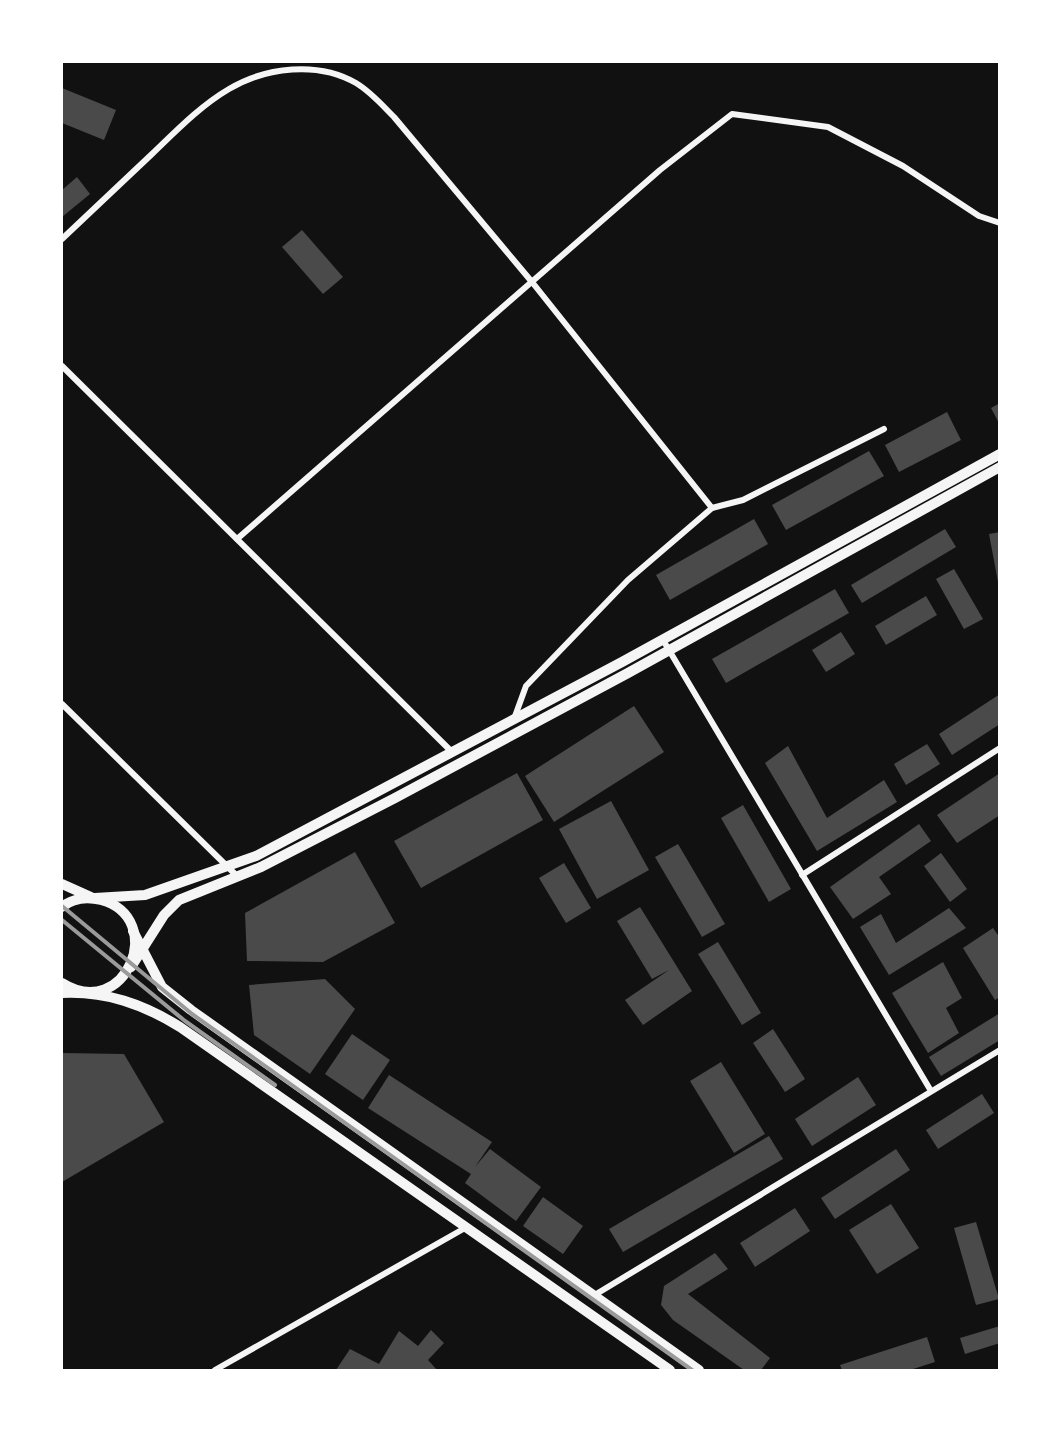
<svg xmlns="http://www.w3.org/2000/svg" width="1061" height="1432" font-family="Roboto,sans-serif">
	<rect width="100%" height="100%" fill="#111"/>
	<!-- building -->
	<g fill="#4a4a4a">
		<path d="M 62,88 L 116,110 L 104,140 L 62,123 Z"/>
		<path d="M 77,177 L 90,194 L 62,217 L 62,190 Z"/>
		<path d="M 302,230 L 343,277 L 323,294 L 282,247 Z"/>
		<path d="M 1000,403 L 1000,425 L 991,408 Z"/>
		<path d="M 947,412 L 961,440 L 899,472 L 885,445 Z"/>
		<path d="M 869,451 L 884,476 L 786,530 L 772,505 Z"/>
		<path d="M 754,519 L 768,544 L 670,600 L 656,575 Z"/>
		<path d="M 945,529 L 956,547 L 862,603 L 851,585 Z"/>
		<path d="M 1000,532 L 1000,581 L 998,582 L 989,534 Z"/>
		<path d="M 954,569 L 983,619 L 964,629 L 936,579 Z"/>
		<path d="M 835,589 L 849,613 L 726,683 L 712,659 Z"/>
		<path d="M 926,596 L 937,615 L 886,645 L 875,626 Z"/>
		<path d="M 841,632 L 855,654 L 826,672 L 812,650 Z"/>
		<path d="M 1000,694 L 1000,724 L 952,755 L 939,734 Z"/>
		<path d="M 634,706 L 664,752 L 554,822 L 525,776 Z"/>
		<path d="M 927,744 L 940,764 L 906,785 L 894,764 Z"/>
		<path d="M 788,746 L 827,818 L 884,780 L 897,802 L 817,851 L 765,763 Z"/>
		<path d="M 517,773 L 543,820 L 421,888 L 394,841 Z"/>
		<path d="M 1000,773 L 1000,815 L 957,843 L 937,815 Z"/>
		<path d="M 611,801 L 649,870 L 597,899 L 559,829 Z"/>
		<path d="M 743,805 L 791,889 L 769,902 L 721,818 Z"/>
		<path d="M 919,824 L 931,841 L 879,877 L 891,894 L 853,919 L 830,887 Z"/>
		<path d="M 678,844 L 725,924 L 702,937 L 655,857 Z"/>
		<path d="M 355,852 L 395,923 L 323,962 L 247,961 L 245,913 Z"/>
		<path d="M 941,853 L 967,889 L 950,902 L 924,866 Z"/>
		<path d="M 564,863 L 591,908 L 566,923 L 539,878 Z"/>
		<path d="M 640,907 L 692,991 L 643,1025 L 625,1000 L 669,970 L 652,979 L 617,921 Z"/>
		<path d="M 949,908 L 966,928 L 889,975 L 860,927 L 881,914 L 896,943 Z"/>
		<path d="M 993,928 L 1000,938 L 1000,997 L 995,1000 L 963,948 Z"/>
		<path d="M 718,942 L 761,1013 L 742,1025 L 698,954 Z"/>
		<path d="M 943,962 L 962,998 L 946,1008 L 959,1033 L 928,1053 L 892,993 Z"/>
		<path d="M 325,979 L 355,1009 L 310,1074 L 254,1035 L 249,985 Z"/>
		<path d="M 1000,1013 L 1000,1040 L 941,1076 L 929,1057 Z"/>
		<path d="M 773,1029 L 805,1079 L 785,1092 L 753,1043 Z"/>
		<path d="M 352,1034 L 390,1060 L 363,1100 L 325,1074 Z"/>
		<path d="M 62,1053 L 124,1054 L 164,1122 L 62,1182 Z"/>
		<path d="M 721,1062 L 765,1134 L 734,1153 L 690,1081 Z"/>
		<path d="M 389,1075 L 492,1142 L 475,1167 L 490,1149 L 541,1187 L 516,1221 L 465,1183 L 471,1174 L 368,1108 Z"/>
		<path d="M 858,1077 L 876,1105 L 812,1146 L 795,1119 Z"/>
		<path d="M 982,1094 L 994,1113 L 938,1149 L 926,1130 Z"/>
		<path d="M 769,1136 L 783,1159 L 623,1252 L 609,1229 Z"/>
		<path d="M 896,1149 L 910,1170 L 835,1219 L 821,1198 Z"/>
		<path d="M 543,1197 L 583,1226 L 563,1254 L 523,1226 Z"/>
		<path d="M 891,1204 L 919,1248 L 877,1274 L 849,1230 Z"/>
		<path d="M 795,1208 L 810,1231 L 755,1267 L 740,1243 Z"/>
		<path d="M 976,1222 L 999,1299 L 976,1305 L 954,1228 Z"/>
		<path d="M 715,1253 L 728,1269 L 688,1294 L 770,1358 L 761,1370 L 744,1370 L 673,1320 L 661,1305 L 664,1286 Z"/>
		<path d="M 1000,1326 L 1000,1343 L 965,1354 L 960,1338 Z"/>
		<path d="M 431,1330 L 444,1343 L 428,1360 L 437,1370 L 336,1370 L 350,1349 L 379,1364 L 399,1331 L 418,1346 Z"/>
		<path d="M 927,1337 L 935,1362 L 910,1370 L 842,1370 L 840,1365 Z"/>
	</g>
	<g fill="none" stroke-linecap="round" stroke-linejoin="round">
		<!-- minor -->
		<g stroke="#f5f5f5" stroke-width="6">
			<path d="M 62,239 C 92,211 122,182 152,154 C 176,131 200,106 229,89 C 266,67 318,61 356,83 C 371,92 382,105 394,117 L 532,282 L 712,508"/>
			<path d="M 62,366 L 452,752"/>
			<path d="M 237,539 L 660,170 L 732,114 L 828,127 L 903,166 L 979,216 L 1000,223"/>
			<path d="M 663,640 L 931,1091"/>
			<path d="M 62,704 L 238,877"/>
			<path d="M 514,719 L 526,686 L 628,580 L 712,508 L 743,500 L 884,429"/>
			<path d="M 802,875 L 1000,748"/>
			<path d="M 593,1296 L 1000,1050"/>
			<path d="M 215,1370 L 465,1228"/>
		</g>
		<!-- secondary -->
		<g stroke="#f5f5f5" stroke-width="10">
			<path d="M 95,898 L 145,895 L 256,856 L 622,662 L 1000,454"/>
			<path d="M 131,967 L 164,915 L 179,900 L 261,867 L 395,798 L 628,673 L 1000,467"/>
		</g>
		<!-- primary -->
		<g stroke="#f5f5f5" stroke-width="10">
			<path d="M 62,884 L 91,897"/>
			<path d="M 62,907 C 73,898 88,897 101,900 C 168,918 126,1023 62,983"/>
			<path d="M 133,931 L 162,987 L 191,1010 L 699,1370"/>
			<path d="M 62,993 C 106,991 143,1004 180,1027 L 670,1370"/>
		</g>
		<!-- rail -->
		<g stroke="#9a9a9a" stroke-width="4">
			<path d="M 62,906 L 192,1014 L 692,1370"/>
			<path d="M 62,920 L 185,1021 L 275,1085"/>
		</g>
	</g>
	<!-- border -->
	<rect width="1061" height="1432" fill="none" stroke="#ffffff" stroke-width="126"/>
</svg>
